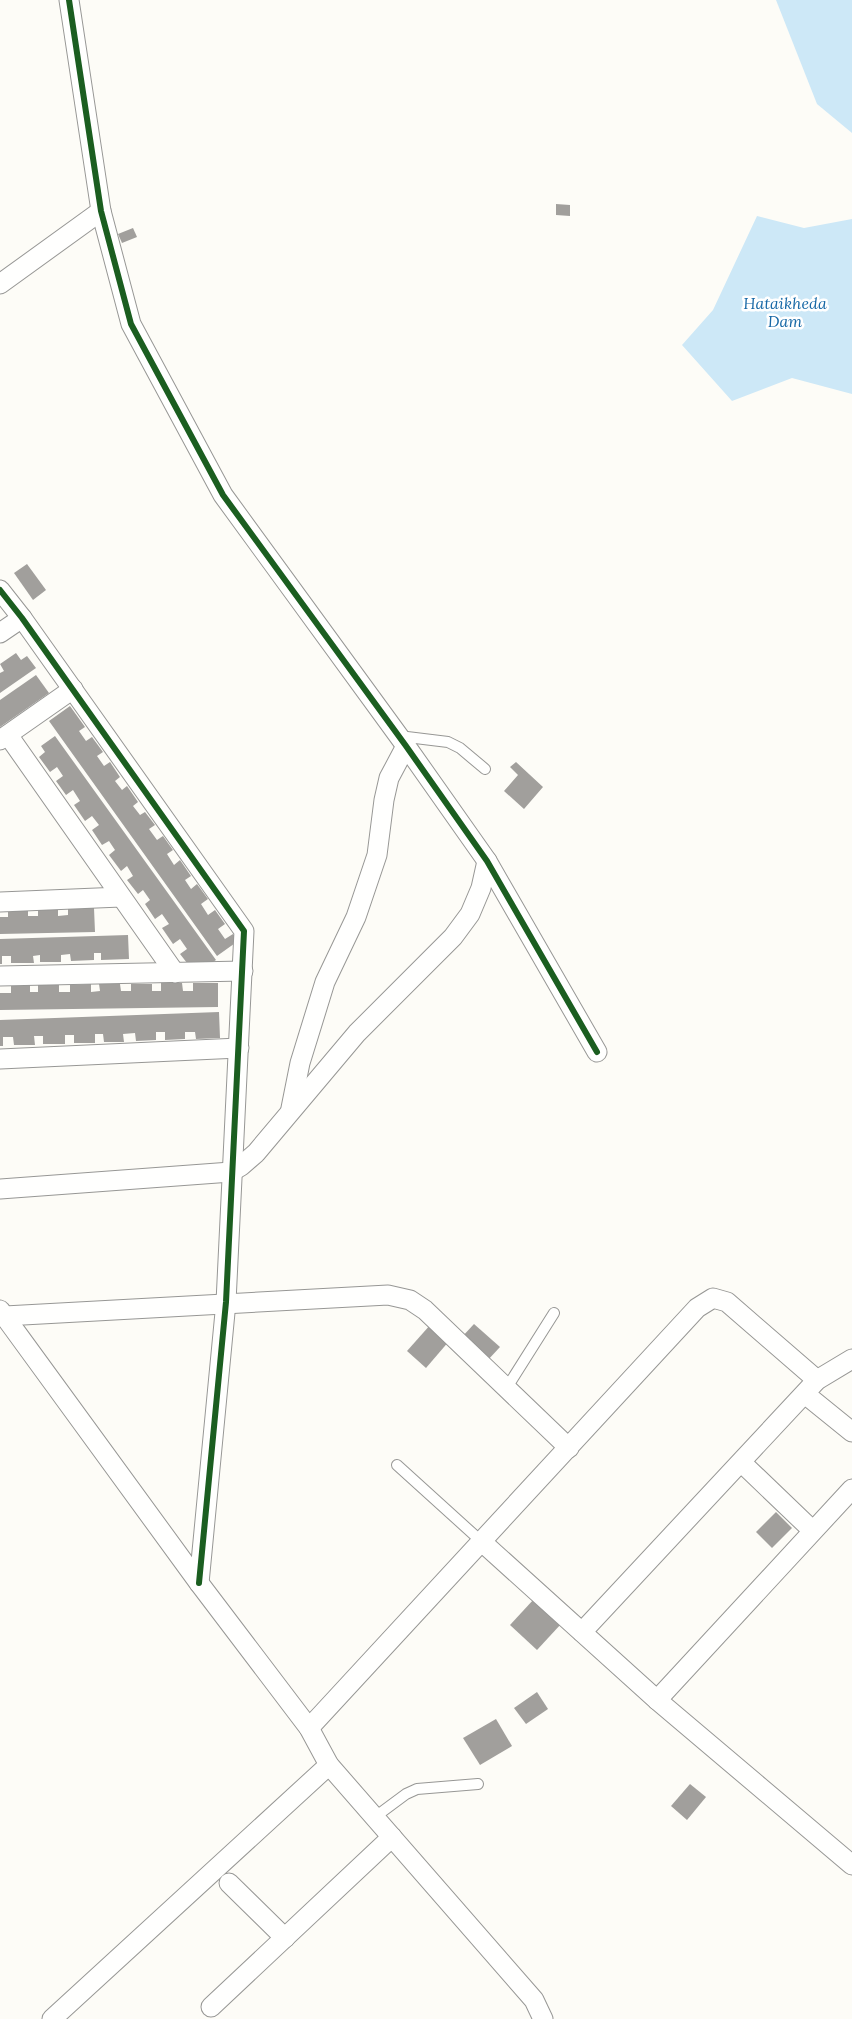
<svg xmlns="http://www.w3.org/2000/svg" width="852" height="2019" font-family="Lora,serif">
	<rect width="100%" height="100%" fill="#fdfcf7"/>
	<!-- water -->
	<g fill="#cde8f7">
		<path d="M 776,0 L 852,0 L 852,133 L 817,104 Z"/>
		<path d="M 757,216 L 804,228 L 852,219 L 852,394 L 792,378 L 732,401 L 682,345 L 713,310 Z"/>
	</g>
	<!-- building -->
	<g fill="#a19f9c">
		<path d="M 556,204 L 570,205 L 570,216 L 556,215 Z"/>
		<path d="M 133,228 L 137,237 L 122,243 L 118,234 Z"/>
		<path d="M 27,564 L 46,590 L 33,600 L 14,573 Z"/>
		<path d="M 16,653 L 21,660 L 27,656 L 36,668 L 0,693 L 0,673 L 4,671 L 0,664 Z"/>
		<path d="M 36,675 L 49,693 L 0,727 L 0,700 Z"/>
		<path d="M 70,706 L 85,727 L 79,731 L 86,741 L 92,737 L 103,752 L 97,756 L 104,766 L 110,762 L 120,777 L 115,781 L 122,790 L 127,786 L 138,802 L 133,806 L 140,815 L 145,812 L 155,825 L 149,829 L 157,840 L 163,836 L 173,850 L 167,854 L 174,865 L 180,860 L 191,876 L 185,880 L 191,889 L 197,884 L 208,899 L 201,904 L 208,915 L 215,910 L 225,924 L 218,929 L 225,939 L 233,934 L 238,941 L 217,956 L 49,721 Z"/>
		<path d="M 55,736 L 216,960 L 201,970 L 191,968 L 180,954 L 187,949 L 180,939 L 173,944 L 162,928 L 169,924 L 162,914 L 155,919 L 145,904 L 150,900 L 143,890 L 138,894 L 127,880 L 133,876 L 127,866 L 121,871 L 109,855 L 115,850 L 109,841 L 102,845 L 92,830 L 99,825 L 92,816 L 85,821 L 74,805 L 80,801 L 73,790 L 66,795 L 56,781 L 63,776 L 57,767 L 50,772 L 39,757 L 45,752 L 41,746 Z"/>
		<path d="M 516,762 L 543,787 L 524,809 L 504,791 L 518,775 L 510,767 Z"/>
		<path d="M 68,908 L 94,908 L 95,932 L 0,934 L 0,917 L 8,917 L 8,910 L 28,910 L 28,916 L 38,916 L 38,909 L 58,909 L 58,916 L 68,915 Z"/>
		<path d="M 128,935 L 129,959 L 101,960 L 101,953 L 94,953 L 94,960 L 71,961 L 70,954 L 61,955 L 61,962 L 40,962 L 40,955 L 33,956 L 34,963 L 11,963 L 11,956 L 2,956 L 2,964 L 0,964 L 0,939 Z"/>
		<path d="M 161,983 L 182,983 L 183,991 L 193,991 L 193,983 L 218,983 L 218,1007 L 0,1010 L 0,993 L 11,993 L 11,986 L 30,985 L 30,992 L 38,992 L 38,985 L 59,985 L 59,992 L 70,992 L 70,985 L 91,984 L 91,992 L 100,991 L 99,984 L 120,984 L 121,991 L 131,991 L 131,984 L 152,984 L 152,991 L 161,991 Z"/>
		<path d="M 219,1012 L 220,1038 L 196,1039 L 195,1032 L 185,1032 L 185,1039 L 165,1040 L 165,1032 L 156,1032 L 156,1040 L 136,1041 L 135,1033 L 123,1034 L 124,1042 L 104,1042 L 103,1034 L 95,1034 L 95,1043 L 74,1043 L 74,1035 L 65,1035 L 65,1044 L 43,1044 L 43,1036 L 34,1036 L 35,1045 L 14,1045 L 13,1037 L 3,1037 L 3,1046 L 0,1046 L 0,1020 Z"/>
		<path d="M 431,1324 L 450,1340 L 426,1368 L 407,1351 Z"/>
		<path d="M 474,1324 L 500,1347 L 487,1361 L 461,1338 Z"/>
		<path d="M 776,1512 L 792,1528 L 772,1548 L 756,1532 Z"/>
		<path d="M 534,1599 L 561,1624 L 537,1650 L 510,1625 Z"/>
		<path d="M 537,1692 L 548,1709 L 526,1724 L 514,1708 Z"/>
		<path d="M 496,1719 L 512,1746 L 480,1765 L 463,1738 Z"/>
		<path d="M 690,1784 L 706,1797 L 687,1820 L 671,1806 Z"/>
	</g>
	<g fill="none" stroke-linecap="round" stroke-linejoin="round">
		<defs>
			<g id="service">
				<path d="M 399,736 L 448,742 L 460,748 L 485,769"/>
				<path d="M 506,1389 L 554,1313"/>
				<path d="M 397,1465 L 482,1542"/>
				<path d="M 375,1817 L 406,1794 L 417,1789 L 478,1784"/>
			</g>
			<g id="minor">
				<path d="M 69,0 L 101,211 L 131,324 L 223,495 L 406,746 L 487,861 L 597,1052"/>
				<path d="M 0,284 L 101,211"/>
				<path d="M 0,590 L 22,618 L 244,931 L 226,1302 L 199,1583"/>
				<path d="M 0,633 L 22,618"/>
				<path d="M 8,735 L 175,973"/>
				<path d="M 0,740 L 73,689"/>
				<path d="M 0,902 L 121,897"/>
				<path d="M 0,976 L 243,971"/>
				<path d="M 0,1059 L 239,1048"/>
				<path d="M 291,1108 L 300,1063 L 325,982 L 356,917 L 377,855 L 384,800 L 389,778 L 406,746"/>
				<path d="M 0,1189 L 231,1172 L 241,1166 L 256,1153 L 357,1033 L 453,937 L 470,914 L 481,888 L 487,861"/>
				<path d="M 0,1310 L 199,1583 L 309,1728 L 329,1765 L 534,2000 L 543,2019"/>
				<path d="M 5,1316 L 388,1295 L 410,1300 L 425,1310 L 569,1448"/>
				<path d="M 805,1394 L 852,1432"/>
				<path d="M 742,1463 L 812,1530"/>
				<path d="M 482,1542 L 657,1700 L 852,1865"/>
				<path d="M 582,1632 L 817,1380 L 852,1359"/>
				<path d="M 657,1700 L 852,1489"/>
				<path d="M 309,1728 L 697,1308 L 713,1298 L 727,1302 L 817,1380"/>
				<path d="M 229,1883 L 285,1938"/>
				<path d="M 211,2007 L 392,1837"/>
				<path d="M 52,2019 L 329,1765"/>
			</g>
		</defs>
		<!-- service casing -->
		<use href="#service" stroke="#979795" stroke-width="12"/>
		<!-- minor casing -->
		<use href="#minor" stroke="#979795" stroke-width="21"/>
		<!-- service -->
		<use href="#service" stroke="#fffffe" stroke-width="10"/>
		<!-- minor -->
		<use href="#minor" stroke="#fffffe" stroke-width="19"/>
		<defs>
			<g id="cycleway">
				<path d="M 69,0 L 101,211 L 131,324 L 223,495 L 406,746 L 487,861 L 597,1052"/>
				<path d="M 0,590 L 22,618 L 244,931 L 226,1302 L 199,1583"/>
			</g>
		</defs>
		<!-- cycleway casing -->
		<use href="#cycleway" stroke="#fff" stroke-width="9"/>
		<!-- cycleway -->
		<use href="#cycleway" stroke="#1b5e20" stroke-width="6"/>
	</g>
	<g text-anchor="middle" stroke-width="5" stroke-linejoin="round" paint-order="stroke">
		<!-- water labels -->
		<g font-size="16" font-style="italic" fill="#1768a6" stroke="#fff">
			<text x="785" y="309">Hataikheda<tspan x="785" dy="18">Dam</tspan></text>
		</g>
	</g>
</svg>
